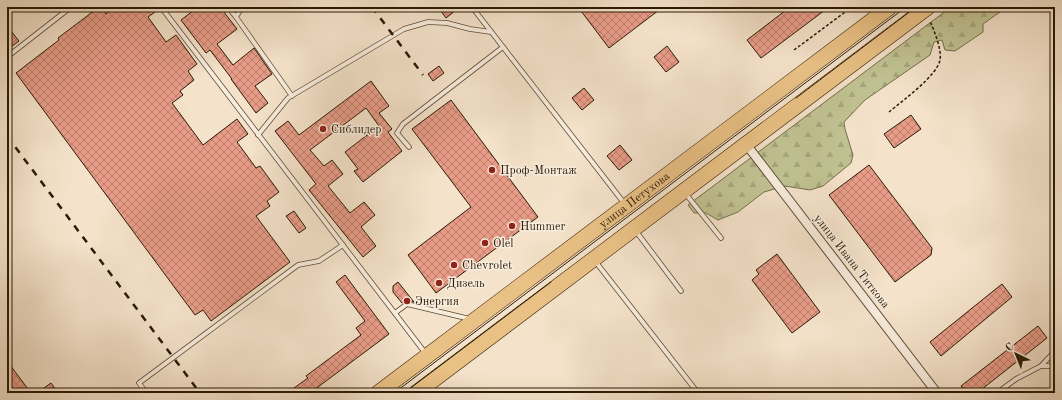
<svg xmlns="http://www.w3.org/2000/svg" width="1062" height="400" font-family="'Old Standard TT',serif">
	<defs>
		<pattern id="forest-firs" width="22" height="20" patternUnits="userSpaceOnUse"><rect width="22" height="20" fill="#c1c293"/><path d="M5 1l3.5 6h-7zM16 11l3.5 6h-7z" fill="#a6a67d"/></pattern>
		<pattern id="building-cross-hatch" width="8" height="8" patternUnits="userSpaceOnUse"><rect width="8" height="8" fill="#e89c88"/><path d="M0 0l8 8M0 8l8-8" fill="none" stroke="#bc7e6d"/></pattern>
	</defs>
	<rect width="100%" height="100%" fill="#f4e2ca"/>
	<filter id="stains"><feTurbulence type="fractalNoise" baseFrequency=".005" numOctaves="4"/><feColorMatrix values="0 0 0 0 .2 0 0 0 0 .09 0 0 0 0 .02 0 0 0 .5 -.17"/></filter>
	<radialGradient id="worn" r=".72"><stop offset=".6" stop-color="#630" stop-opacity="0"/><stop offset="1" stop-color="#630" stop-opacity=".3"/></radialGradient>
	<!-- forest -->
	<path fill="url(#forest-firs)" stroke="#756e4c" d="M 951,7 L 1007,7 L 983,24 L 983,32 L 955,51 L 945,50 L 942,40 L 934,42 L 930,55 L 865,100 L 844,122 L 845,129 L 853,155 L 851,163 L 834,177 L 823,186 L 810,190 L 785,186 L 764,192 L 738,212 L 718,220 L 706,213 L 694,213 L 688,205 Z"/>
	<!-- building -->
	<g fill="url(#building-cross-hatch)" stroke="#291a04">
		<path d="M 99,7 L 101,7 L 106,14 L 115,7 L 152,7 L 155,12 L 148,17 L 166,42 L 176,35 L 197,64 L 188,71 L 194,80 L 180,91 L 183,95 L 172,103 L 203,145 L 237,119 L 248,134 L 237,142 L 256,168 L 260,166 L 279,192 L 267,201 L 270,206 L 256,216 L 290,262 L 211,321 L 203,310 L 195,315 L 16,73 L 59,40 L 58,38 Z"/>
		<path d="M 198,7 L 220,7 L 237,29 L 217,44 L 233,65 L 254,48 L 272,74 L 255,86 L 268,103 L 256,113 L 231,79 L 232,79 L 210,50 L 206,53 L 181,20 Z"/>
		<path d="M 438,7 L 460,7 L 446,18 Z"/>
		<path d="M 578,7 L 663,7 L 609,48 Z"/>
		<path d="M 790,7 L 829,7 L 761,58 L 747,40 Z"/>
		<path d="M 7,26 L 19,41 L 7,50 Z"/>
		<path d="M 667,46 L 679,62 L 666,72 L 654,57 Z"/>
		<path d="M 439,66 L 444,73 L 433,81 L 428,74 Z"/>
		<path d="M 371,81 L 389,106 L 379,113 L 392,129 L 388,132 L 402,151 L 363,182 L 354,171 L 358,169 L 345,152 L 379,126 L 366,108 L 310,150 L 324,166 L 332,160 L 343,174 L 328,186 L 350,213 L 364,202 L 375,215 L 361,227 L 376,246 L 363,257 L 309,190 L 316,184 L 275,131 L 288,121 L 299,135 Z"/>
		<path d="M 584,88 L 594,100 L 582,110 L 572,98 Z"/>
		<path d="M 451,100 L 538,217 L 436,293 L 408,255 L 471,207 L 412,129 Z"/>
		<path d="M 911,115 L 921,129 L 894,148 L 884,134 Z"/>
		<path d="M 620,145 L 632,160 L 619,170 L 607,156 Z"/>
		<path d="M 869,165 L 932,248 L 931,255 L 895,282 L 829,195 Z"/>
		<path d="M 294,211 L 306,228 L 299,233 L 286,216 Z"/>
		<path d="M 777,254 L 820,312 L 792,333 L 752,280 L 759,274 L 756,270 Z"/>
		<path d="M 345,275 L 389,334 L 310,393 L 287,393 L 308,378 L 306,376 L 361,335 L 356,328 L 365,321 L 336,282 Z"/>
		<path d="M 398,282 L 414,302 L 407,301 L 402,303 L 393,292 L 393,286 Z"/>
		<path d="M 1002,284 L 1012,297 L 941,356 L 930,342 Z"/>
		<path d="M 1038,326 L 1047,338 L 977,393 L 966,393 L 961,386 Z"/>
		<path d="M 7,361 L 31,393 L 7,393 Z"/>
		<path d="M 51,383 L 58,393 L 37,393 Z"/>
	</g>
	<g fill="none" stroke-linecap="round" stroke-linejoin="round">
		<defs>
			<g id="lane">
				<path d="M 161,7 L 426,354"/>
				<path d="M 228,7 L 236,17"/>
				<path d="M 242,7 L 236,17 L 292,96"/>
				<path d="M 472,7 L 624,203"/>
				<path d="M 7,57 L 71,7"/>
				<path d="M 258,135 L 288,98 L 404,29 L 428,22 L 447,23 L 470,29 L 491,32"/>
				<path d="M 409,147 L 397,133 L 403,124 L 503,47"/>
				<path d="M 685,193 L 721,238"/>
				<path d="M 635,230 L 681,291"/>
				<path d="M 595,261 L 698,393"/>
				<path d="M 395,313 L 407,304 L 470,319"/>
				<path d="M 1041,366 L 1055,351"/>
				<path d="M 146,393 L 139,383 L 298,265 L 319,261 L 343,245"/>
				<path d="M 997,393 L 1016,379 L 1041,366 L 1055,366"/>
			</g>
			<path id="street" d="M 746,144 L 937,393"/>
			<g id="highway">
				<path id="s1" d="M 378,393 L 890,7"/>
				<path d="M 416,393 L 928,7"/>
			</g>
		</defs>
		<!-- lane casing -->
		<use href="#lane" stroke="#5c4c36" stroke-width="5.5"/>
		<!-- street casing -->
		<use href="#street" stroke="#5c4c36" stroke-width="10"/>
		<!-- highway casing -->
		<use href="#highway" stroke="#291a04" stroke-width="16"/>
		<!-- path -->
		<g stroke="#291a04" stroke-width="1.5" stroke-dasharray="3 2" stroke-linecap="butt">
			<path d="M 794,50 L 852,7"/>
			<path d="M 889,112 C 902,101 937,76 940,60 C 942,50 934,30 930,21"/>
		</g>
		<!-- lane -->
		<use href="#lane" stroke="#f8ecdd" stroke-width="4"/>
		<!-- street -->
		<use href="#street" stroke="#f8ecdd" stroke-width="8"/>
		<!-- highway -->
		<use href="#highway" stroke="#eac185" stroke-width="15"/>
		<!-- tram -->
		<g stroke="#291a04" stroke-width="1">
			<path d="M 796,98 L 916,7"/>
			<path d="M 394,393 L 906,7"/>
			<path d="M 404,393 L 551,282"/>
		</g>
		<!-- rail -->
		<g stroke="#291a04" stroke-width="2.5" stroke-dasharray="7 7" stroke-linecap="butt">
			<path d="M 372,7 L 423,75"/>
			<path d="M 7,136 L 200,393"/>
		</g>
	</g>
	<!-- markers -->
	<g fill="#8f2418" stroke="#f8ecdd" stroke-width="1.5">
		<circle cx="323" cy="129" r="4"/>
		<circle cx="492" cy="170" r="4"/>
		<circle cx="512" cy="226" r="4"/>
		<circle cx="485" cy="243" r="4"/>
		<circle cx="454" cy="265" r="4"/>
		<circle cx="439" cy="283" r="4"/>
		<circle cx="407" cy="301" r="4"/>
	</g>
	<g text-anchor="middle" stroke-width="3" stroke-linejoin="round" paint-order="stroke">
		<!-- poi labels -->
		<g font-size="12" fill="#291a04" stroke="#f8ecdd" text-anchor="start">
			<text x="331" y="133">Сиблидер</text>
			<text x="500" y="174">Проф-Монтаж</text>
			<text x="520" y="230">Hummer</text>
			<text x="493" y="247">Olel</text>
			<text x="462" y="269">Chevrolet</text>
			<text x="447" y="287">Дизель</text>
			<text x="415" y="305">Энергия</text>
		</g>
		<!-- street labels -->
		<g font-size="12" fill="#291a04" stroke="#f8ecdd">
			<text dy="4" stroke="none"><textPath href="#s1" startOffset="321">улица Петухова</textPath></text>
			<text transform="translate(852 261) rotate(52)" y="4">улица Ивана Титкова</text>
		</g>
	</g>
	<!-- margin -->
	<rect width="1062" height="400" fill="none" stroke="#f4e2ca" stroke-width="24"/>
	<rect x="8" y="8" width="1046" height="384" fill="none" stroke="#291a04" stroke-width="2"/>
	<rect x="12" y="12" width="1038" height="376" fill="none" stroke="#291a04"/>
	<!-- north arrow -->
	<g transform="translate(1016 354) rotate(317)" stroke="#f8ecdd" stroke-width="3" paint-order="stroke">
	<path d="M0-3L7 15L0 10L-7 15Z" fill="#291a04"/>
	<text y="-6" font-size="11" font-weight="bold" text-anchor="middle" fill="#291a04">С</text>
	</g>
	<rect width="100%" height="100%" filter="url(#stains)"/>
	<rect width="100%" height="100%" fill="url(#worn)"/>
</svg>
